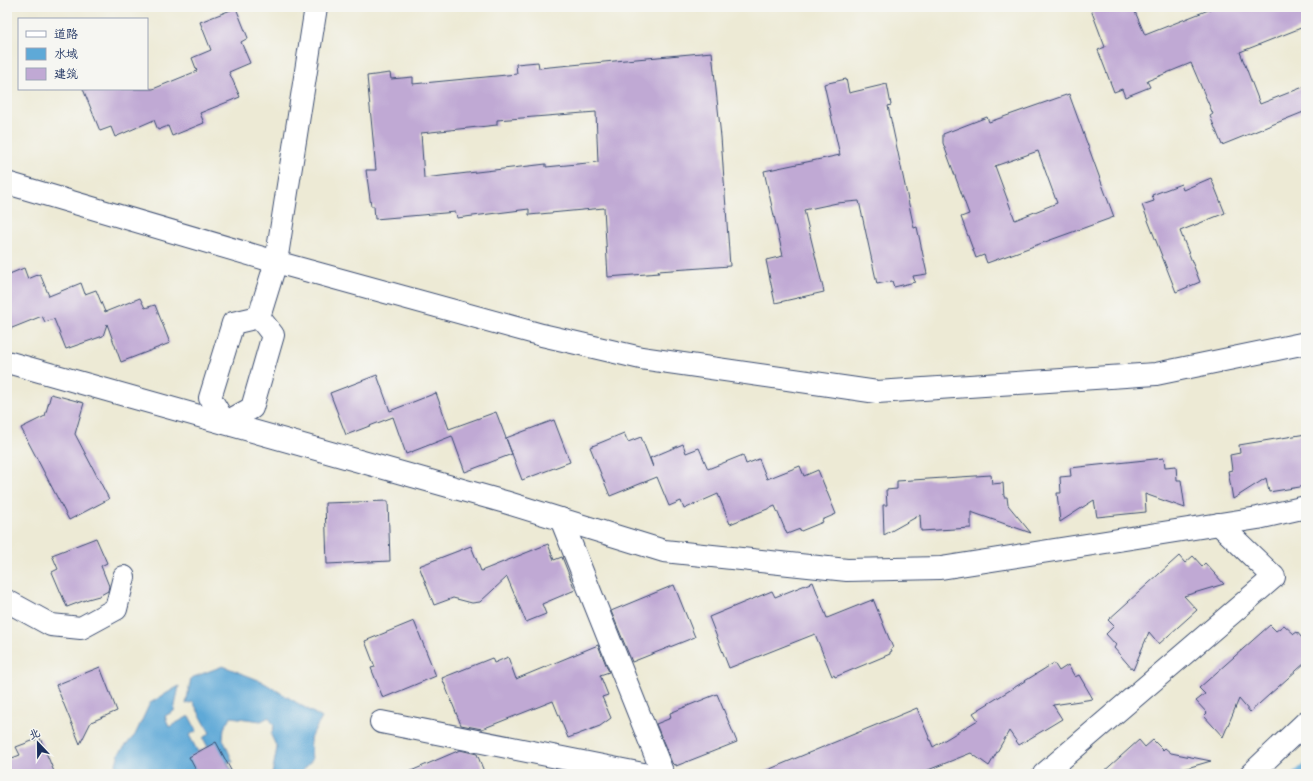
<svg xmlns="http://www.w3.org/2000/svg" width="1313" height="781" font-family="Mynerve,'LXGW WenKai TC',sans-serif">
	<rect width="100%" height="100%" fill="#f6f6f2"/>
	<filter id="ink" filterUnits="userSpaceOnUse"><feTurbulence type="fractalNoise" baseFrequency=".025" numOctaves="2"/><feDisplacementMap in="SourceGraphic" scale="8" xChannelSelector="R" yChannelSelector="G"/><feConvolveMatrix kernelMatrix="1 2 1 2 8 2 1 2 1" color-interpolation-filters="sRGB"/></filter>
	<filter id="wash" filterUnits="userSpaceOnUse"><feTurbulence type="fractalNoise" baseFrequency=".012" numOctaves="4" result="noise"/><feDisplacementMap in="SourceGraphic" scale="16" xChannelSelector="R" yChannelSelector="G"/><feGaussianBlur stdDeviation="0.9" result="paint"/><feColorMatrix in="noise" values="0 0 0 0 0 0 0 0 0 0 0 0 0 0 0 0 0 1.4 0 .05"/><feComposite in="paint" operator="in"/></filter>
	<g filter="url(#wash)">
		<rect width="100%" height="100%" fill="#edead5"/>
		<!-- water -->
		<path fill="#5ea9d7" stroke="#3c6c9a" d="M 223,666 L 261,681 L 322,718 L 310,738 L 312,760 L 300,774 L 272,774 L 277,748 L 271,735 L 274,726 L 269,717 L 261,721 L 231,717 L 224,728 L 223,739 L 233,762 L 227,762 L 233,772 L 230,774 L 116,774 L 116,764 L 119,753 L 135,735 L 150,703 L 179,686 L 174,711 L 165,716 L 169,727 L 189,716 L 197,731 L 189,735 L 198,752 L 208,747 L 203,738 L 210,733 L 193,702 L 186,704 L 191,678 Z"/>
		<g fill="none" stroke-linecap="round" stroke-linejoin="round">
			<!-- stream -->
			<path stroke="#5ea9d7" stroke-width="8" d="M 1298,774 L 1306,767"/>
		</g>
		<g id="blocks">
			<!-- building -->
			<g fill="#c0a9d4" fill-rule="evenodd">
				<path d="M 1090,7 L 1133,7 L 1145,35 L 1216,7 L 1306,7 L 1306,26 L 1240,52 L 1260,104 L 1306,86 L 1306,111 L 1222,145 L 1210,116 L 1213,114 L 1191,63 L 1147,81 L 1150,87 L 1125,97 L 1122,89 L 1114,92 L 1098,50 L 1105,47 Z"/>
				<path d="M 236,8 L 248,38 L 241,42 L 250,63 L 229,72 L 240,97 L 200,113 L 204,123 L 172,136 L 168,126 L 158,130 L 154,120 L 115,137 L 111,127 L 100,131 L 83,89 L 153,89 L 197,71 L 192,58 L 211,50 L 200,22 Z"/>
				<path d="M 712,52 L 721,137 L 730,266 L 658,271 L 659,273 L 608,277 L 604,208 L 529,215 L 529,209 L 457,218 L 456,212 L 375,219 L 374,206 L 371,206 L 366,170 L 376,170 L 367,76 L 390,73 L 391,79 L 413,77 L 413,84 L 517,74 L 516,64 L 538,62 L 539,68 ZM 596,112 L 598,162 L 546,167 L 546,164 L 538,165 L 424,178 L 421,133 L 497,125 L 497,120 Z"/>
				<path d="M 846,79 L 849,93 L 887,84 L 891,105 L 888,106 L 914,228 L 917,227 L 927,274 L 913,276 L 915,282 L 894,287 L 892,281 L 877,284 L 859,201 L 837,203 L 804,210 L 824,292 L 775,303 L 766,260 L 783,256 L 764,171 L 840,155 L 824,84 Z"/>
				<path d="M 1069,94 L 1114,217 L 987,263 L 984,255 L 976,258 L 961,217 L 969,214 L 943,143 L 943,134 L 987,117 L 989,122 ZM 1038,151 L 1057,203 L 1015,220 L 995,166 Z"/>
				<path d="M 1211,178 L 1225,213 L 1180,231 L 1200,282 L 1176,292 L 1142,205 L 1154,201 L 1152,195 L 1181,184 L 1183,190 Z"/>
				<path d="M 24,268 L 28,279 L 40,274 L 49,296 L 81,283 L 85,294 L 96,290 L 105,312 L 140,298 L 145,308 L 155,305 L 170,343 L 121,362 L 107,324 L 103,336 L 66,349 L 54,319 L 45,322 L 42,316 L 7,330 L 7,275 Z"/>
				<path d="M 377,375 L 390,411 L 436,393 L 449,429 L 496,412 L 512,454 L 465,472 L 452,436 L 406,454 L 393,417 L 346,435 L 330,393 Z"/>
				<path d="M 51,394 L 84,403 L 75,434 L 109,499 L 69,520 L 21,428 L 45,416 Z"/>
				<path d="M 554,420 L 570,462 L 522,480 L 506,438 Z"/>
				<path d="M 624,433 L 628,442 L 641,437 L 653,467 L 650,458 L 683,444 L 686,453 L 699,448 L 708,469 L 743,455 L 746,464 L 759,459 L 767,479 L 800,466 L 804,476 L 818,470 L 836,514 L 822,520 L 823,522 L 801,531 L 800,529 L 787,534 L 775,506 L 730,524 L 718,494 L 684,509 L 681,501 L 669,506 L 657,477 L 610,496 L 590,447 Z"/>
				<path d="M 1306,434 L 1306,486 L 1269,492 L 1266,478 L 1233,499 L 1228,471 L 1232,470 L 1230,455 L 1240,453 L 1239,445 Z"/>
				<path d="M 1164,458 L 1165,467 L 1176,466 L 1177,480 L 1181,480 L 1185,508 L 1145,494 L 1146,512 L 1097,517 L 1094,500 L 1060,522 L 1057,493 L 1061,493 L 1060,477 L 1071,476 L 1070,468 Z"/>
				<path d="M 991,475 L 992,484 L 1003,483 L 1004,497 L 1007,497 L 1008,505 L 1031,533 L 971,512 L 971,528 L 921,531 L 920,515 L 884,535 L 883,505 L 887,505 L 886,490 L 897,489 L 897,481 Z"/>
				<path d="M 388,501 L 390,561 L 327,564 L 325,503 Z"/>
				<path d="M 96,538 L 107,563 L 101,566 L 109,586 L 108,591 L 99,596 L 88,599 L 67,607 L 52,572 L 58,569 L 52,555 Z"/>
				<path d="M 548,544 L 554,560 L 562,557 L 575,590 L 542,604 L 546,614 L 526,622 L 507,577 L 480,602 L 472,603 L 453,598 L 434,605 L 419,566 L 471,546 L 481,571 Z"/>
				<path d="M 1179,556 L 1185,563 L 1193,556 L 1202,566 L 1205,563 L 1224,584 L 1184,596 L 1197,610 L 1159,644 L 1149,632 L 1133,670 L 1114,648 L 1116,645 L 1106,634 L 1114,626 L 1108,620 Z"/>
				<path d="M 813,582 L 827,618 L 872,600 L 872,602 L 873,599 L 893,648 L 891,649 L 892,651 L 890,652 L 890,654 L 835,677 L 834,675 L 832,676 L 815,634 L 729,668 L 709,617 L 772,591 L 775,597 Z"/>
				<path d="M 674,585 L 695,637 L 632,662 L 611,611 Z"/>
				<path d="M 414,621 L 436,676 L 383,698 L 371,668 L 375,667 L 365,641 Z"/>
				<path d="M 1270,625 L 1276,631 L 1284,625 L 1294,634 L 1297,632 L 1306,643 L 1306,662 L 1250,712 L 1239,699 L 1223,737 L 1204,716 L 1207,713 L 1196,701 L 1205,694 L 1199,688 Z"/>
				<path d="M 598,645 L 609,672 L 600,675 L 608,695 L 602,697 L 611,718 L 600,726 L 568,738 L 553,701 L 482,729 L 461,725 L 442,678 L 492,658 L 494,663 L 508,657 L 516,679 Z"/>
				<path d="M 1054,663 L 1059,671 L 1068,665 L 1075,677 L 1079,675 L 1093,699 L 1053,705 L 1062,719 L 1019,745 L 1009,731 L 989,766 L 971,753 L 918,774 L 758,774 L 917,708 L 933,747 L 978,720 L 973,713 Z"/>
				<path d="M 100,667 L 117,711 L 91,722 L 80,744 L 56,685 Z"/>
				<path d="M 717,694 L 737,742 L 676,766 L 676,764 L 674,765 L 672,763 L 656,724 L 671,718 L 670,713 Z"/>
				<path d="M 40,738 L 55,774 L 7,774 L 7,760 L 20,755 L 16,747 Z"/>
				<path d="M 1139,740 L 1145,747 L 1153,740 L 1163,750 L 1165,748 L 1171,753 L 1211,761 L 1180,770 L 1184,774 L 1101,774 Z"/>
				<path d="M 216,742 L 233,774 L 198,774 L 189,757 Z"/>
				<path d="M 460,750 L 477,754 L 485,774 L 404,774 Z"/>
			</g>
		</g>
	</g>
	<g filter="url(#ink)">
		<use href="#blocks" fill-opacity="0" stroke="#3a4b70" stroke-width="1"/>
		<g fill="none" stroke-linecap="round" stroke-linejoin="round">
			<defs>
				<g id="minor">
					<path d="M 316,7 L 276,262 L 542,335 L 641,358 L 877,392 L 1156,374 L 1306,343"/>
					<path d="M 7,183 L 276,262 L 259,317"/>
					<path d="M 259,317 L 273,335 L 252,408 L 225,423 L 210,398 L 233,323 Z"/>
					<path d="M 7,362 L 505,502 L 664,551 L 847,570 L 941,568 L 1258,518 L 1306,507"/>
					<path d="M 561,519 L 663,774"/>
					<path d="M 7,601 L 51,625 L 81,628 L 116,609 L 124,577"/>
					<path d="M 381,722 L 643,774"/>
					<path d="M 1044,774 L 1274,577 L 1219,524"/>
					<path d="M 1251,774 L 1306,722"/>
				</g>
			</defs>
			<!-- minor casing -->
			<use href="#minor" stroke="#3a4b70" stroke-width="24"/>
			<!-- minor -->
			<use href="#minor" stroke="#fff" stroke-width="22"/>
		</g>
	</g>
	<!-- margin -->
	<rect width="1313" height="781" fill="none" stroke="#f6f6f2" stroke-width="24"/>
	<!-- legend -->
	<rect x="18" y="18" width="130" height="72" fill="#f6f6f2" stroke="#9ea6b7"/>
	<rect x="26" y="31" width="20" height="6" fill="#ffffff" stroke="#9ea6b7"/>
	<text x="54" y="38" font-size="12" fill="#1b2f5e">道路</text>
	<rect x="26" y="48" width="20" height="12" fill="#5ea9d7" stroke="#9ea6b7"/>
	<text x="54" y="58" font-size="12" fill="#1b2f5e">水域</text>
	<rect x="26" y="68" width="20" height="12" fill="#c0a9d4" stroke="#9ea6b7"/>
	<text x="54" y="78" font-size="12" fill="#1b2f5e">建筑</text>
	<!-- north arrow -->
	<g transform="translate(38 743) rotate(338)" stroke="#f6f6f2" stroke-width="3" paint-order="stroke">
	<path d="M0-3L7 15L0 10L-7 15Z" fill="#1b2f5e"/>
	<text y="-6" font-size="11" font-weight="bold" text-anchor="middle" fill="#1b2f5e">北</text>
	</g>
</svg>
